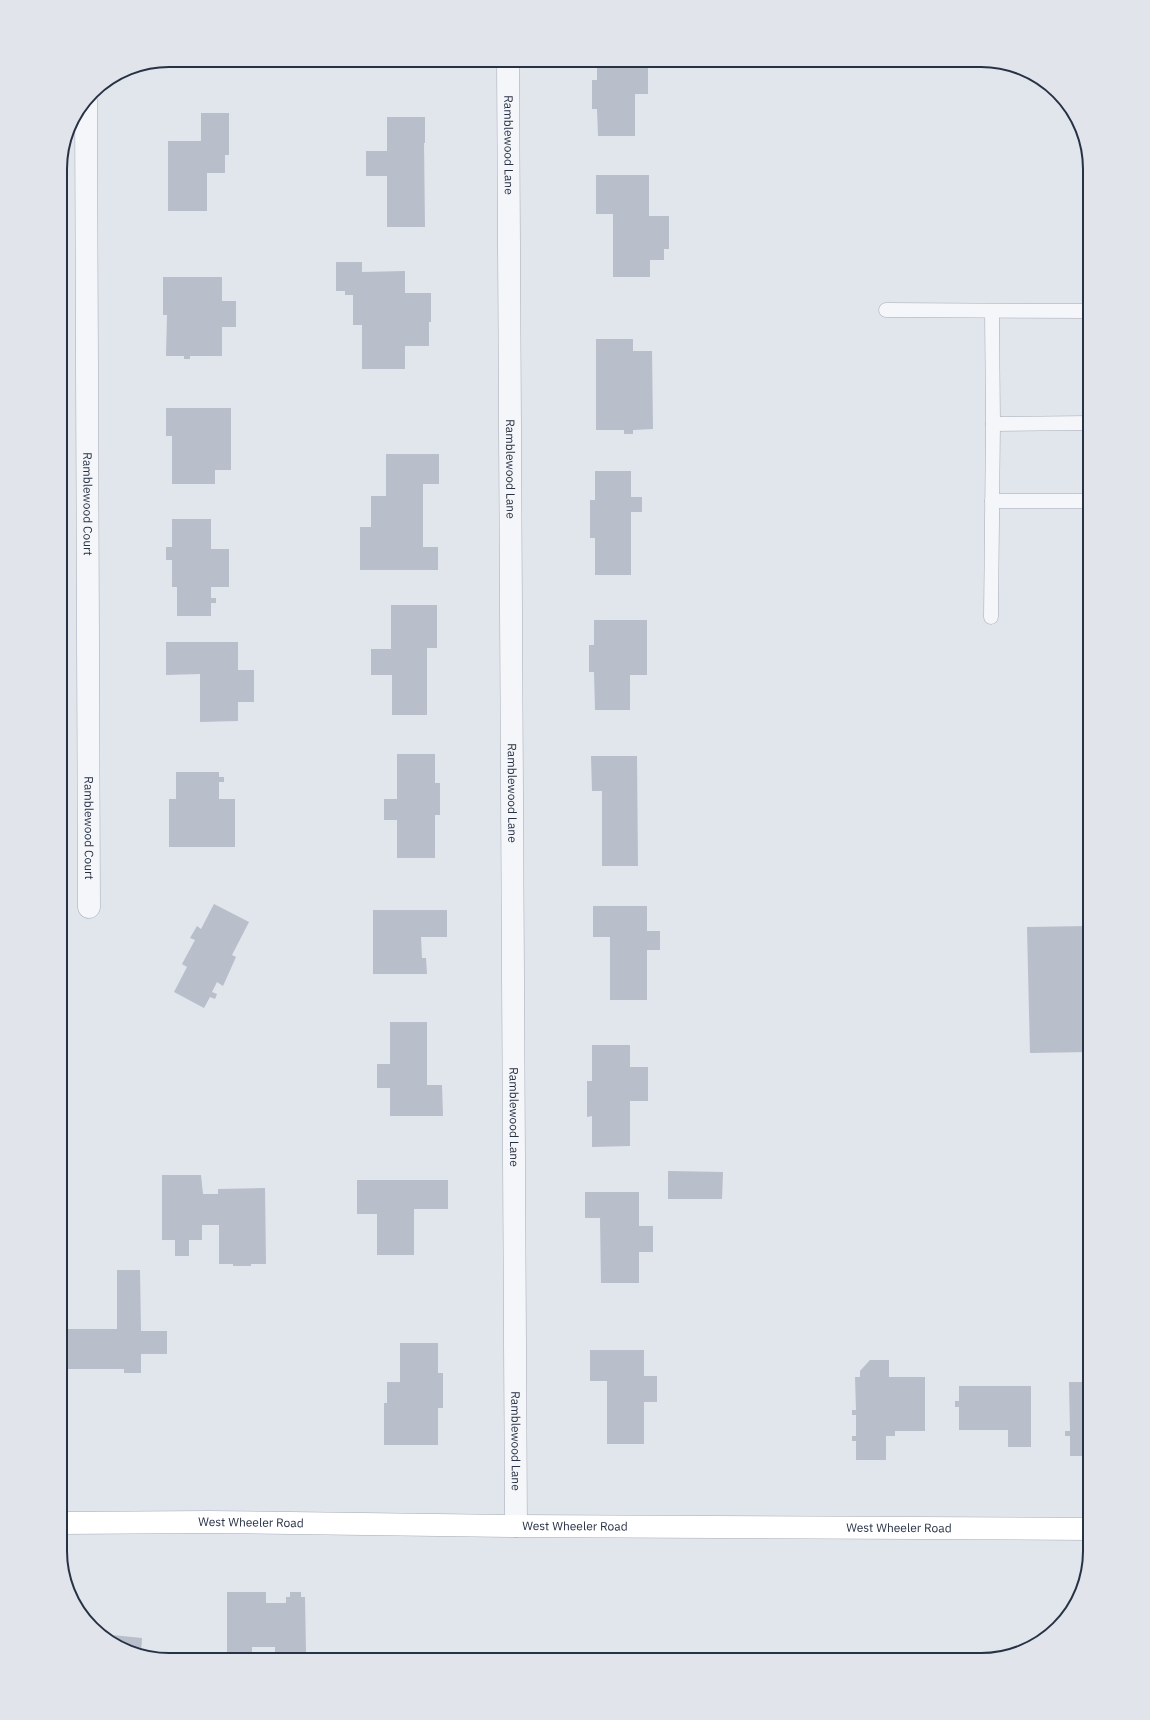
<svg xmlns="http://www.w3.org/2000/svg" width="1150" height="1720" font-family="'IBM Plex Sans',sans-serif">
	<rect width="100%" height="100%" fill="#e1e5ec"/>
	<!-- building -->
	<g fill="#b8beca">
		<path d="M 597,60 L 648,60 L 648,94 L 635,94 L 635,136 L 598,136 L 597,109 L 592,109 L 592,80 L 597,80 Z"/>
		<path d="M 201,113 L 229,113 L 229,155 L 225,155 L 225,173 L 207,173 L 207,211 L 168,211 L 168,141 L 201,141 Z"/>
		<path d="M 387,117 L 425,117 L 425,143 L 424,143 L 425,227 L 387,227 L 387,176 L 366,176 L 366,151 L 387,151 Z"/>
		<path d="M 596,175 L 649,175 L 649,216 L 669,216 L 669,249 L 664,249 L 664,260 L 650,260 L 650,277 L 613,277 L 613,214 L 596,214 Z"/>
		<path d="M 336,262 L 362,262 L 362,272 L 405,271 L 405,293 L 431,293 L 431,322 L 429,322 L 429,346 L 405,346 L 405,369 L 362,369 L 362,325 L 353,325 L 353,295 L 345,295 L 345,291 L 336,291 Z"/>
		<path d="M 163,277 L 222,277 L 222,301 L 236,301 L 236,327 L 222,327 L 222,356 L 190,356 L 190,359 L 184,359 L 184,356 L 166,356 L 167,315 L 163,315 Z"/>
		<path d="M 596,339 L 633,339 L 633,351 L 652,351 L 653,429 L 633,430 L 633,434 L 624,434 L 624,430 L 596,430 Z"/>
		<path d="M 166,408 L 231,408 L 231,470 L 215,470 L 215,484 L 172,484 L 172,436 L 166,436 Z"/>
		<path d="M 386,454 L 439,454 L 439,484 L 423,484 L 423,547 L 438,547 L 438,570 L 360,570 L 360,527 L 371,527 L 371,496 L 386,496 Z"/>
		<path d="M 595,471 L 631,471 L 631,497 L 642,497 L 642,512 L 631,512 L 631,575 L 595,575 L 595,538 L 590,538 L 590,500 L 595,500 Z"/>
		<path d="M 172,519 L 211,519 L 211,549 L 229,549 L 229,587 L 211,587 L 211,598 L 216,598 L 216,603 L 211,603 L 211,616 L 177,616 L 177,587 L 172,587 L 172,560 L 166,560 L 166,547 L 172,547 Z"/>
		<path d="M 391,605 L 437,605 L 437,648 L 427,648 L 427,715 L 392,715 L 392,675 L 371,675 L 371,649 L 391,649 Z"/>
		<path d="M 594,620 L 647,620 L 647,675 L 630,675 L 630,710 L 595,710 L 594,672 L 589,672 L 589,645 L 594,645 Z"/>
		<path d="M 166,642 L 238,642 L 238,670 L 254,670 L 254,702 L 238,702 L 238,721 L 200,722 L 200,674 L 166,675 Z"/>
		<path d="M 397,754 L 435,754 L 435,783 L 440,783 L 440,815 L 435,815 L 435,858 L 397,858 L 397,820 L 384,820 L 384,799 L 397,799 Z"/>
		<path d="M 591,756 L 637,756 L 638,866 L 602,866 L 602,791 L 592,791 Z"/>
		<path d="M 176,772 L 219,772 L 219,777 L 224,777 L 224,782 L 219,782 L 219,799 L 235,799 L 235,847 L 169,847 L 169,799 L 176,799 Z"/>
		<path d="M 214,904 L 249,922 L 232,955 L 236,957 L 223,986 L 217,982 L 212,992 L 217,994 L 215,999 L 210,997 L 204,1008 L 174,992 L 187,967 L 182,964 L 195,940 L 190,938 L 197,926 L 201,929 Z"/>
		<path d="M 593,906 L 647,906 L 647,931 L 660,931 L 660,950 L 647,950 L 647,1000 L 610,1000 L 610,937 L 593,937 Z"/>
		<path d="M 373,910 L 447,910 L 447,937 L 421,937 L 422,958 L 426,958 L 427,974 L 373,974 Z"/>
		<path d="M 1090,926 L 1090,1052 L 1030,1053 L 1027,927 Z"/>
		<path d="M 390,1022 L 427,1022 L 427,1085 L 442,1085 L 443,1116 L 390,1116 L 390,1088 L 377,1088 L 377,1064 L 390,1064 Z"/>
		<path d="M 592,1045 L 630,1045 L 630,1067 L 648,1067 L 648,1101 L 630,1101 L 630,1146 L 592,1147 L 592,1116 L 587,1117 L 587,1081 L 592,1081 Z"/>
		<path d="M 668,1171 L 723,1172 L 722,1199 L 668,1199 Z"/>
		<path d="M 162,1175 L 201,1175 L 203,1194 L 218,1194 L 218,1189 L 265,1188 L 266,1264 L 251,1264 L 251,1266 L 233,1266 L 233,1264 L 219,1264 L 219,1225 L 202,1225 L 202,1240 L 189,1240 L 189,1256 L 175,1256 L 175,1240 L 162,1240 Z"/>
		<path d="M 357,1180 L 448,1180 L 448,1209 L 414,1209 L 414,1255 L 377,1255 L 377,1214 L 357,1214 Z"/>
		<path d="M 585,1192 L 639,1192 L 639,1226 L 653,1226 L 653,1252 L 639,1252 L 639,1283 L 601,1283 L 600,1218 L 585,1218 Z"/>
		<path d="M 117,1270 L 140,1270 L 141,1331 L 167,1331 L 167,1354 L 141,1354 L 141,1373 L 124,1373 L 124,1369 L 68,1369 L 67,1329 L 117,1329 Z"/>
		<path d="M 400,1343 L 438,1343 L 438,1373 L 443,1373 L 443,1408 L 438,1408 L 438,1445 L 384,1445 L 384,1403 L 387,1403 L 387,1382 L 400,1382 Z"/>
		<path d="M 590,1350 L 644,1350 L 644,1376 L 657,1376 L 657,1402 L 644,1402 L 644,1444 L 607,1444 L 607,1381 L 590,1381 Z"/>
		<path d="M 870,1360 L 889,1360 L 889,1377 L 925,1377 L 925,1431 L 895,1431 L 895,1436 L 886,1436 L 886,1460 L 856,1460 L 856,1441 L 852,1441 L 852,1436 L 856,1436 L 856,1415 L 852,1415 L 852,1410 L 856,1410 L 855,1377 L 860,1377 L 860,1371 Z"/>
		<path d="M 1069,1382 L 1090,1382 L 1090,1456 L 1070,1456 L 1070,1436 L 1065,1436 L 1065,1431 L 1070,1431 Z"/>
		<path d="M 959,1386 L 1031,1386 L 1031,1447 L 1008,1447 L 1008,1430 L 959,1430 L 959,1407 L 955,1407 L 955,1401 L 959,1401 Z"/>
		<path d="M 227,1592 L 266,1592 L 266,1603 L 286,1603 L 286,1597 L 290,1597 L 290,1592 L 301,1592 L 301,1597 L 305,1597 L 306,1652 L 275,1653 L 275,1647 L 252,1647 L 252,1660 L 227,1660 Z"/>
		<path d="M 112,1635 L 142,1638 L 141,1653 L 114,1645 L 111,1642 Z"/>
	</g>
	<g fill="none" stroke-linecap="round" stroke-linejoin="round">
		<defs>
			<g id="lane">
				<path d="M 886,310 L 1090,311"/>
				<path d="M 993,424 L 1090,423"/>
				<path d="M 992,501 L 1090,501"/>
				<path d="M 991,617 L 993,424 L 992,311"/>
			</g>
			<g id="street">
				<path id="s1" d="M 508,60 L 516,1526"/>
				<path id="s2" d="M 86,101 L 89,907"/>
			</g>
			<g id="secondary">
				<path id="s3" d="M 60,1523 L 209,1522 L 516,1526 L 1090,1529"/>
			</g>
		</defs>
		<!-- lane casing -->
		<use href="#lane" stroke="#a6acb7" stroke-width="15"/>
		<!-- street casing -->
		<use href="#street" stroke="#a6acb7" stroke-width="23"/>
		<!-- secondary casing -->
		<use href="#secondary" stroke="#a6acb7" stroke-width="23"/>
		<!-- lane -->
		<use href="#lane" stroke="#f5f6f9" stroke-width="14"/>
		<!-- street -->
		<use href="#street" stroke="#f5f6f9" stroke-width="22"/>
		<!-- secondary -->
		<use href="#secondary" stroke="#fff" stroke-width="22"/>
	</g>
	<g text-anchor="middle" stroke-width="3" stroke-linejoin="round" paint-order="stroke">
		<!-- street labels -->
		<g font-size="12" fill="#283245" stroke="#f1f4f8">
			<text dy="4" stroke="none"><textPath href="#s1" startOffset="85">Ramblewood Lane</textPath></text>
			<text dy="4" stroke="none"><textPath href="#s1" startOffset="409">Ramblewood Lane</textPath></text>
			<text dy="4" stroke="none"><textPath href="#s2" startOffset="403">Ramblewood Court</textPath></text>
			<text dy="4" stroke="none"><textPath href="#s1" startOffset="733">Ramblewood Lane</textPath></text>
			<text dy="4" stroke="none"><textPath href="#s2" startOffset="727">Ramblewood Court</textPath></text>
			<text dy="4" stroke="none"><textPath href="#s1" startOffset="1057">Ramblewood Lane</textPath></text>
			<text dy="4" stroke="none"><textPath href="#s1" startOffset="1381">Ramblewood Lane</textPath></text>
			<text dy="4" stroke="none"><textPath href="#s3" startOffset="191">West Wheeler Road</textPath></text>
			<text dy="4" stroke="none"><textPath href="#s3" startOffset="515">West Wheeler Road</textPath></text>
			<text dy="4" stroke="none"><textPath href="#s3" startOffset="839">West Wheeler Road</textPath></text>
		</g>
	</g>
	<!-- crop -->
	<path d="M0 0H1150V1720H0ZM169 67H981A102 102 0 0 1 1083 169V1551A102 102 0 0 1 981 1653H169A102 102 0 0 1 67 1551V169A102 102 0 0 1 169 67Z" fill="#e1e4ea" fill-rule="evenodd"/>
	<path fill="none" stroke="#283245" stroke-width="2" d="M169 67H981A102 102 0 0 1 1083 169V1551A102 102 0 0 1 981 1653H169A102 102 0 0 1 67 1551V169A102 102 0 0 1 169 67Z"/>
</svg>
